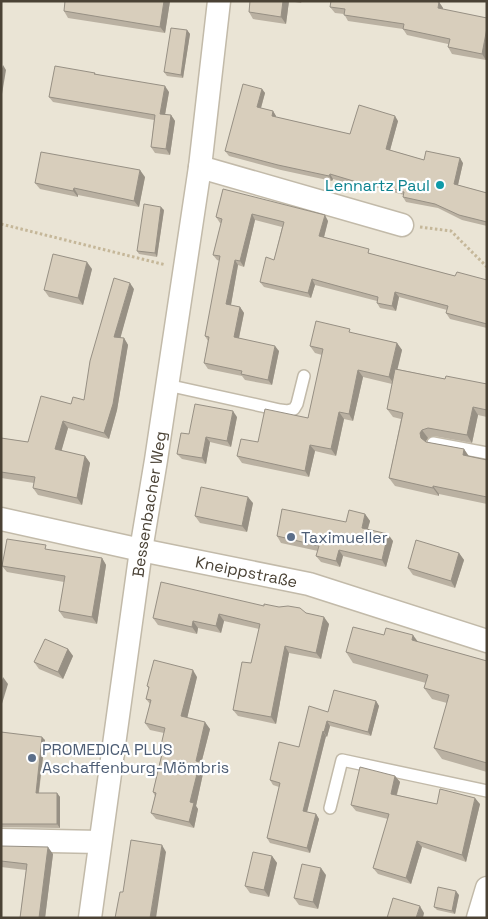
<svg xmlns="http://www.w3.org/2000/svg" width="488" height="919" font-family="'Space Grotesk',sans-serif">
	<rect width="100%" height="100%" fill="#f5f2e8"/>
	<!-- residential -->
	<rect fill="#eae4d5" x="1" y="1" width="486" height="917"/>
	<g fill="none" stroke-linecap="round" stroke-linejoin="round">
		<defs>
			<g id="lane">
				<path d="M 167,385 L 280,410 L 288,411 L 294,409 L 297,404 L 304,376"/>
				<path d="M 433,443 L 487,453"/>
				<path d="M 330,808 L 342,760 L 487,791"/>
			</g>
			<g id="street">
				<path d="M 200,167 L 402,225"/>
				<path id="s1" d="M 1,519 L 141,550 L 309,584 L 487,641"/>
				<path d="M 1,840 L 100,842"/>
				<path id="s2" d="M 90,918 L 141,550 L 156,460 L 200,167 L 219,1"/>
				<path d="M 478,918 L 487,888"/>
			</g>
		</defs>
		<!-- lane casing -->
		<use href="#lane" stroke="#c2baa9" stroke-width="14"/>
		<!-- street casing -->
		<use href="#street" stroke="#c2baa9" stroke-width="25"/>
		<!-- path -->
		<g stroke="#c5b799" stroke-width="3" stroke-dasharray="2.5 2.5" stroke-linecap="butt">
			<path d="M 1,224 L 166,265"/>
			<path d="M 420,227 L 451,231 L 487,267"/>
		</g>
		<!-- lane -->
		<use href="#lane" stroke="#fff" stroke-width="11"/>
		<!-- street -->
		<use href="#street" stroke="#fff" stroke-width="22"/>
	</g>
	<!-- wall -->
	<g fill="#bab1a2">
		<path d="M 170,1 L 165,33 L 68,18 L 64,11 Z"/>
		<path d="M 250,1 L 302,1 L 301,3 L 289,1 L 286,24 L 253,19 L 249,12 Z"/>
		<path d="M 439,2 L 443,8 L 443,10 L 487,18 L 487,56 L 486,60 L 452,54 L 448,47 L 448,44 L 407,35 L 403,29 L 348,21 L 344,14 L 335,13 L 330,7 Z"/>
		<path d="M 187,30 L 190,34 L 183,78 L 167,76 L 164,72 Z"/>
		<path d="M 95,73 L 96,74 L 169,92 L 165,115 L 171,115 L 175,121 L 170,155 L 155,153 L 151,147 L 154,120 L 53,102 L 49,97 Z"/>
		<path d="M 262,89 L 265,93 L 261,108 L 273,111 L 276,116 L 276,117 L 350,134 L 398,121 L 390,150 L 424,160 L 463,163 L 458,185 L 487,193 L 487,226 L 462,220 L 438,208 L 406,202 L 403,197 L 404,195 L 375,187 L 374,191 L 333,179 L 332,181 L 281,170 L 229,156 L 225,151 Z"/>
		<path d="M 145,177 L 139,207 L 78,195 L 78,197 L 40,189 L 35,183 Z"/>
		<path d="M 223,189 L 328,221 L 324,237 L 372,254 L 455,276 L 487,280 L 487,328 L 450,319 L 446,313 L 447,310 L 399,297 L 396,311 L 380,308 L 377,303 L 377,301 L 315,285 L 311,298 L 264,287 L 260,282 L 274,260 L 282,227 L 255,220 L 244,267 L 238,265 L 231,305 L 240,307 L 244,313 L 239,338 L 279,351 L 272,385 L 245,380 L 242,376 L 208,369 L 204,363 L 208,341 L 205,336 L 220,261 L 217,260 L 213,255 L 221,223 L 220,223 L 216,217 Z"/>
		<path d="M 164,210 L 157,257 L 139,254 L 137,251 Z"/>
		<path d="M 92,269 L 83,305 L 49,297 L 44,290 Z"/>
		<path d="M 134,289 L 120,338 L 124,338 L 128,345 L 117,410 L 109,439 L 68,428 L 61,451 L 85,456 L 90,463 L 82,505 L 38,495 L 33,488 L 34,483 L 1,478 L 1,438 L 28,442 L 71,404 L 84,400 Z"/>
		<path d="M 353,333 L 397,343 L 402,350 L 397,369 L 445,379 L 487,384 L 487,417 L 478,415 L 472,443 L 434,436 L 428,438 L 426,441 L 426,442 L 464,449 L 469,456 L 487,460 L 487,504 L 439,494 L 439,496 L 395,486 L 389,478 L 401,419 L 393,417 L 387,409 L 392,384 L 363,377 L 353,421 L 344,419 L 336,456 L 315,451 L 309,477 L 242,463 L 237,456 L 258,442 L 308,418 L 322,355 L 315,353 L 310,346 Z"/>
		<path d="M 237,417 L 231,447 L 210,442 L 206,464 L 182,459 L 177,454 L 189,434 Z"/>
		<path d="M 253,503 L 247,532 L 200,523 L 195,516 Z"/>
		<path d="M 365,514 L 370,521 L 368,529 L 393,541 L 386,567 L 343,556 L 340,567 L 321,562 L 316,556 L 318,551 L 281,543 L 277,536 L 346,522 Z"/>
		<path d="M 48,550 L 102,558 L 106,565 L 97,624 L 64,618 L 59,611 L 64,582 L 7,572 L 2,566 Z"/>
		<path d="M 459,553 L 464,560 L 455,588 L 413,575 L 408,568 Z"/>
		<path d="M 264,606 L 306,613 L 329,624 L 321,659 L 289,653 L 276,724 L 238,716 L 233,710 L 251,663 L 259,629 L 224,621 L 221,633 L 198,628 L 197,634 L 158,625 L 153,618 Z"/>
		<path d="M 384,635 L 418,642 L 487,661 L 487,772 L 442,759 L 434,748 L 447,703 L 432,699 L 424,688 L 426,683 L 353,663 L 346,652 Z"/>
		<path d="M 68,649 L 73,656 L 63,679 L 39,669 L 34,662 Z"/>
		<path d="M 197,677 L 187,718 L 210,729 L 201,764 L 204,769 L 196,806 L 198,809 L 194,828 L 156,819 L 151,813 L 155,796 L 153,792 L 161,757 L 159,754 L 164,733 L 150,730 L 145,723 L 150,704 L 146,699 L 149,689 L 147,686 Z"/>
		<path d="M 376,701 L 379,706 L 371,736 L 330,726 L 327,737 L 326,736 L 307,812 L 316,814 L 319,819 L 310,853 L 270,843 L 267,838 L 279,787 L 273,785 L 270,780 L 328,712 Z"/>
		<path d="M 1,732 L 45,740 L 39,793 L 57,793 L 60,797 L 60,828 L 1,827 Z"/>
		<path d="M 395,776 L 400,782 L 397,795 L 437,804 L 480,804 L 466,862 L 422,847 L 411,884 L 378,874 L 373,868 L 388,819 L 356,811 L 351,805 Z"/>
		<path d="M 1,846 L 53,854 L 45,918 L 20,918 L 26,870 L 1,867 Z"/>
		<path d="M 272,856 L 277,863 L 269,897 L 250,893 L 245,886 Z"/>
		<path d="M 326,875 L 318,909 L 299,905 L 294,898 Z"/>
		<path d="M 459,895 L 455,914 L 437,910 L 434,907 Z"/>
	</g>
	<!-- shaded-wall -->
	<g fill="#979084">
		<path d="M 164,1 L 170,1 L 165,33 L 160,27 Z"/>
		<path d="M 283,1 L 289,1 L 286,24 L 281,17 Z"/>
		<path d="M 439,2 L 443,8 L 442,15 L 438,8 Z"/>
		<path d="M 487,28 L 487,56 L 486,60 L 482,54 Z"/>
		<path d="M 187,30 L 190,34 L 183,78 L 181,75 Z"/>
		<path d="M 3,65 L 6,70 L 2,94 L 1,72 Z"/>
		<path d="M 165,86 L 169,92 L 164,120 L 160,114 Z"/>
		<path d="M 262,89 L 265,93 L 260,111 L 257,107 Z"/>
		<path d="M 273,111 L 276,116 L 275,121 L 272,116 Z"/>
		<path d="M 171,115 L 175,121 L 170,155 L 166,149 Z"/>
		<path d="M 395,116 L 398,121 L 389,154 L 386,149 Z"/>
		<path d="M 460,158 L 463,163 L 457,189 L 454,184 Z"/>
		<path d="M 140,170 L 145,177 L 139,207 L 134,201 Z"/>
		<path d="M 330,174 L 333,179 L 332,181 L 329,176 Z"/>
		<path d="M 372,182 L 375,187 L 374,191 L 370,186 Z"/>
		<path d="M 74,188 L 78,195 L 78,197 L 73,191 Z"/>
		<path d="M 161,207 L 164,210 L 157,257 L 155,253 Z"/>
		<path d="M 252,214 L 255,220 L 244,267 L 240,261 Z"/>
		<path d="M 325,215 L 328,221 L 323,241 L 319,236 Z"/>
		<path d="M 235,260 L 238,265 L 230,310 L 226,304 Z"/>
		<path d="M 87,262 L 92,269 L 83,305 L 78,298 Z"/>
		<path d="M 312,279 L 315,285 L 311,298 L 308,293 Z"/>
		<path d="M 130,283 L 134,289 L 119,343 L 114,337 Z"/>
		<path d="M 395,292 L 399,297 L 396,311 L 392,306 Z"/>
		<path d="M 240,307 L 244,313 L 238,342 L 234,337 Z"/>
		<path d="M 124,338 L 128,345 L 117,410 L 109,439 L 104,433 Z"/>
		<path d="M 397,343 L 402,350 L 394,384 L 389,377 Z"/>
		<path d="M 275,346 L 279,351 L 272,385 L 268,380 Z"/>
		<path d="M 358,370 L 363,377 L 353,421 L 349,414 Z"/>
		<path d="M 473,407 L 478,415 L 472,443 L 467,435 Z"/>
		<path d="M 233,411 L 237,417 L 231,447 L 227,441 Z"/>
		<path d="M 339,412 L 344,419 L 336,456 L 331,449 Z"/>
		<path d="M 63,421 L 68,428 L 60,456 L 55,449 Z"/>
		<path d="M 422,430 L 428,438 L 426,441 L 426,446 L 421,438 L 420,433 Z"/>
		<path d="M 206,437 L 210,442 L 206,464 L 202,458 Z"/>
		<path d="M 310,445 L 315,451 L 309,477 L 305,471 Z"/>
		<path d="M 464,449 L 469,457 L 463,455 Z"/>
		<path d="M 85,456 L 90,463 L 82,505 L 77,498 Z"/>
		<path d="M 433,486 L 439,494 L 439,496 L 433,488 Z"/>
		<path d="M 248,497 L 253,503 L 247,532 L 242,526 Z"/>
		<path d="M 365,514 L 370,521 L 366,534 L 362,528 Z"/>
		<path d="M 388,534 L 393,541 L 386,567 L 382,560 Z"/>
		<path d="M 339,550 L 343,556 L 340,567 L 336,561 Z"/>
		<path d="M 459,553 L 464,560 L 455,588 L 451,581 Z"/>
		<path d="M 102,558 L 106,565 L 97,624 L 92,617 Z"/>
		<path d="M 219,614 L 224,621 L 221,633 L 216,626 Z"/>
		<path d="M 324,617 L 329,624 L 321,659 L 316,653 Z"/>
		<path d="M 193,621 L 198,628 L 197,634 L 192,627 Z"/>
		<path d="M 413,635 L 421,646 L 412,640 Z"/>
		<path d="M 285,646 L 289,653 L 276,724 L 271,717 Z"/>
		<path d="M 68,649 L 73,656 L 63,679 L 58,672 Z"/>
		<path d="M 193,670 L 197,677 L 186,723 L 181,716 Z"/>
		<path d="M 3,677 L 8,684 L 1,707 L 1,683 Z"/>
		<path d="M 376,701 L 379,706 L 371,736 L 368,732 Z"/>
		<path d="M 327,721 L 330,726 L 327,737 L 324,732 Z"/>
		<path d="M 205,722 L 210,729 L 201,764 L 204,769 L 196,806 L 198,809 L 194,828 L 189,822 L 190,802 L 196,761 Z"/>
		<path d="M 323,731 L 326,736 L 306,816 L 303,811 Z"/>
		<path d="M 42,737 L 45,740 L 38,797 L 36,793 Z"/>
		<path d="M 395,776 L 400,782 L 395,800 L 391,794 Z"/>
		<path d="M 57,793 L 60,797 L 60,828 L 57,824 Z"/>
		<path d="M 475,798 L 480,804 L 466,862 L 462,855 Z"/>
		<path d="M 316,814 L 319,819 L 310,853 L 307,848 Z"/>
		<path d="M 417,841 L 422,847 L 411,884 L 406,878 Z"/>
		<path d="M 162,845 L 166,852 L 156,918 L 150,918 Z"/>
		<path d="M 48,847 L 53,854 L 45,918 L 39,918 Z"/>
		<path d="M 272,856 L 277,863 L 269,897 L 264,890 Z"/>
		<path d="M 321,868 L 326,875 L 318,909 L 313,902 Z"/>
		<path d="M 456,891 L 459,895 L 455,914 L 452,911 Z"/>
		<path d="M 420,906 L 424,913 L 423,918 L 416,918 Z"/>
	</g>
	<!-- building -->
	<g fill="#d8cebc" stroke="#979084">
		<path d="M 65,1 L 164,1 L 160,27 L 64,11 Z"/>
		<path d="M 250,1 L 283,1 L 281,17 L 249,12 Z"/>
		<path d="M 331,1 L 435,1 L 439,2 L 438,8 L 487,18 L 487,28 L 482,54 L 448,47 L 450,39 L 403,29 L 404,24 L 344,15 L 345,9 L 330,7 Z"/>
		<path d="M 171,28 L 187,30 L 181,75 L 164,72 Z"/>
		<path d="M 55,66 L 95,73 L 94,74 L 165,86 L 160,114 L 171,115 L 166,149 L 151,147 L 155,115 L 49,97 Z"/>
		<path d="M 243,84 L 262,89 L 257,107 L 273,111 L 272,116 L 350,134 L 359,105 L 395,116 L 386,149 L 424,160 L 426,151 L 460,158 L 454,184 L 487,193 L 487,222 L 459,215 L 435,204 L 403,197 L 404,192 L 372,182 L 370,186 L 330,174 L 329,176 L 278,165 L 225,151 Z"/>
		<path d="M 41,152 L 140,170 L 134,201 L 74,188 L 73,191 L 35,183 Z"/>
		<path d="M 223,189 L 325,215 L 319,236 L 369,249 L 368,253 L 455,276 L 457,272 L 487,280 L 487,324 L 446,313 L 448,306 L 395,292 L 392,306 L 377,303 L 378,297 L 312,279 L 308,293 L 260,282 L 266,257 L 274,260 L 284,222 L 252,214 L 240,261 L 235,260 L 226,304 L 240,307 L 234,337 L 275,346 L 268,380 L 241,374 L 242,371 L 204,363 L 209,337 L 205,336 L 220,256 L 213,255 L 222,219 L 216,217 Z"/>
		<path d="M 144,204 L 161,207 L 155,253 L 137,251 Z"/>
		<path d="M 53,254 L 87,262 L 78,298 L 44,290 Z"/>
		<path d="M 114,278 L 130,283 L 114,337 L 124,338 L 113,404 L 104,433 L 63,421 L 55,449 L 85,456 L 77,498 L 33,488 L 35,477 L 1,472 L 1,438 L 28,442 L 41,396 L 71,404 L 73,397 L 84,400 L 90,361 Z"/>
		<path d="M 316,321 L 350,329 L 349,332 L 397,343 L 389,377 L 358,370 L 349,414 L 339,412 L 331,449 L 310,445 L 305,471 L 237,456 L 241,439 L 258,442 L 265,409 L 308,418 L 323,349 L 310,346 Z"/>
		<path d="M 395,369 L 445,379 L 446,376 L 487,384 L 487,410 L 473,407 L 467,435 L 428,428 L 422,430 L 420,433 L 421,438 L 426,442 L 464,449 L 463,455 L 487,460 L 487,497 L 433,486 L 433,488 L 389,478 L 403,413 L 387,409 Z"/>
		<path d="M 195,404 L 233,411 L 227,441 L 206,437 L 202,458 L 177,454 L 181,433 L 189,434 Z"/>
		<path d="M 201,487 L 248,497 L 242,526 L 195,516 Z"/>
		<path d="M 282,509 L 346,522 L 349,510 L 365,514 L 362,528 L 388,534 L 382,560 L 339,550 L 336,561 L 316,556 L 319,546 L 277,536 Z"/>
		<path d="M 7,539 L 46,545 L 45,549 L 102,558 L 92,617 L 59,611 L 65,576 L 2,566 Z"/>
		<path d="M 416,540 L 459,553 L 451,581 L 408,568 Z"/>
		<path d="M 161,582 L 264,606 L 264,604 L 279,607 L 288,606 L 300,608 L 306,613 L 324,617 L 316,653 L 285,646 L 271,717 L 233,710 L 242,662 L 251,663 L 260,624 L 219,614 L 216,626 L 193,621 L 192,627 L 153,618 Z"/>
		<path d="M 353,627 L 384,635 L 386,628 L 413,635 L 412,640 L 487,661 L 487,763 L 434,748 L 449,695 L 424,688 L 428,675 L 346,652 Z"/>
		<path d="M 45,639 L 68,649 L 58,672 L 34,662 Z"/>
		<path d="M 154,660 L 193,670 L 181,716 L 205,722 L 196,761 L 200,762 L 190,802 L 194,803 L 189,822 L 151,813 L 156,793 L 153,792 L 162,754 L 159,754 L 165,728 L 145,723 L 151,700 L 146,699 L 149,687 L 147,686 Z"/>
		<path d="M 334,690 L 376,701 L 368,732 L 327,721 L 324,732 L 323,731 L 303,811 L 316,814 L 307,848 L 267,838 L 280,783 L 270,780 L 279,742 L 299,747 L 309,706 L 328,712 Z"/>
		<path d="M 1,732 L 42,737 L 36,793 L 57,793 L 57,824 L 1,824 Z"/>
		<path d="M 360,767 L 395,776 L 391,794 L 437,804 L 440,789 L 475,798 L 462,855 L 417,841 L 406,878 L 373,868 L 389,814 L 351,805 Z"/>
		<path d="M 131,840 L 162,845 L 150,918 L 115,918 L 120,892 L 123,892 Z"/>
		<path d="M 1,846 L 48,847 L 39,918 L 20,918 L 27,864 L 1,861 Z"/>
		<path d="M 253,852 L 272,856 L 264,890 L 245,886 Z"/>
		<path d="M 302,864 L 321,868 L 313,902 L 294,898 Z"/>
		<path d="M 438,887 L 456,891 L 452,911 L 434,907 Z"/>
		<path d="M 393,898 L 420,906 L 416,918 L 387,918 Z"/>
	</g>
	<!-- markers -->
	<circle fill="#0f9aa8" stroke="#fff" stroke-width="2" cx="440" cy="185" r="5"/>
	<g fill="#5c6f8a" stroke="#fff" stroke-width="2">
		<circle cx="291" cy="537" r="5"/>
		<circle cx="32" cy="758" r="5"/>
	</g>
	<g text-anchor="middle" stroke-width="4.5" stroke-linejoin="round" paint-order="stroke">
		<!-- culture labels -->
		<g font-size="16" fill="#0d838f" stroke="#fff" text-anchor="end">
			<text x="430" y="191">Lennartz Paul</text>
		</g>
		<!-- street labels -->
		<g font-size="16" fill="#4a4235" stroke="#fff">
			<text dy="6" stroke="none"><textPath href="#s2" startOffset="418">Bessenbacher Weg</textPath></text>
			<text dy="6" stroke="none"><textPath href="#s1" startOffset="251">Kneippstraße</textPath></text>
		</g>
		<!-- service labels -->
		<g font-size="16" fill="#4e5e75" stroke="#fff" text-anchor="start">
			<text x="301" y="543">Taximueller</text>
			<text x="42" y="755">PROMEDICA PLUS<tspan x="42" dy="18">Aschaffenburg-Mömbris</tspan></text>
		</g>
	</g>
	<!-- border -->
	<rect width="488" height="919" fill="none" stroke="#4a4235" stroke-width="5"/>
</svg>
